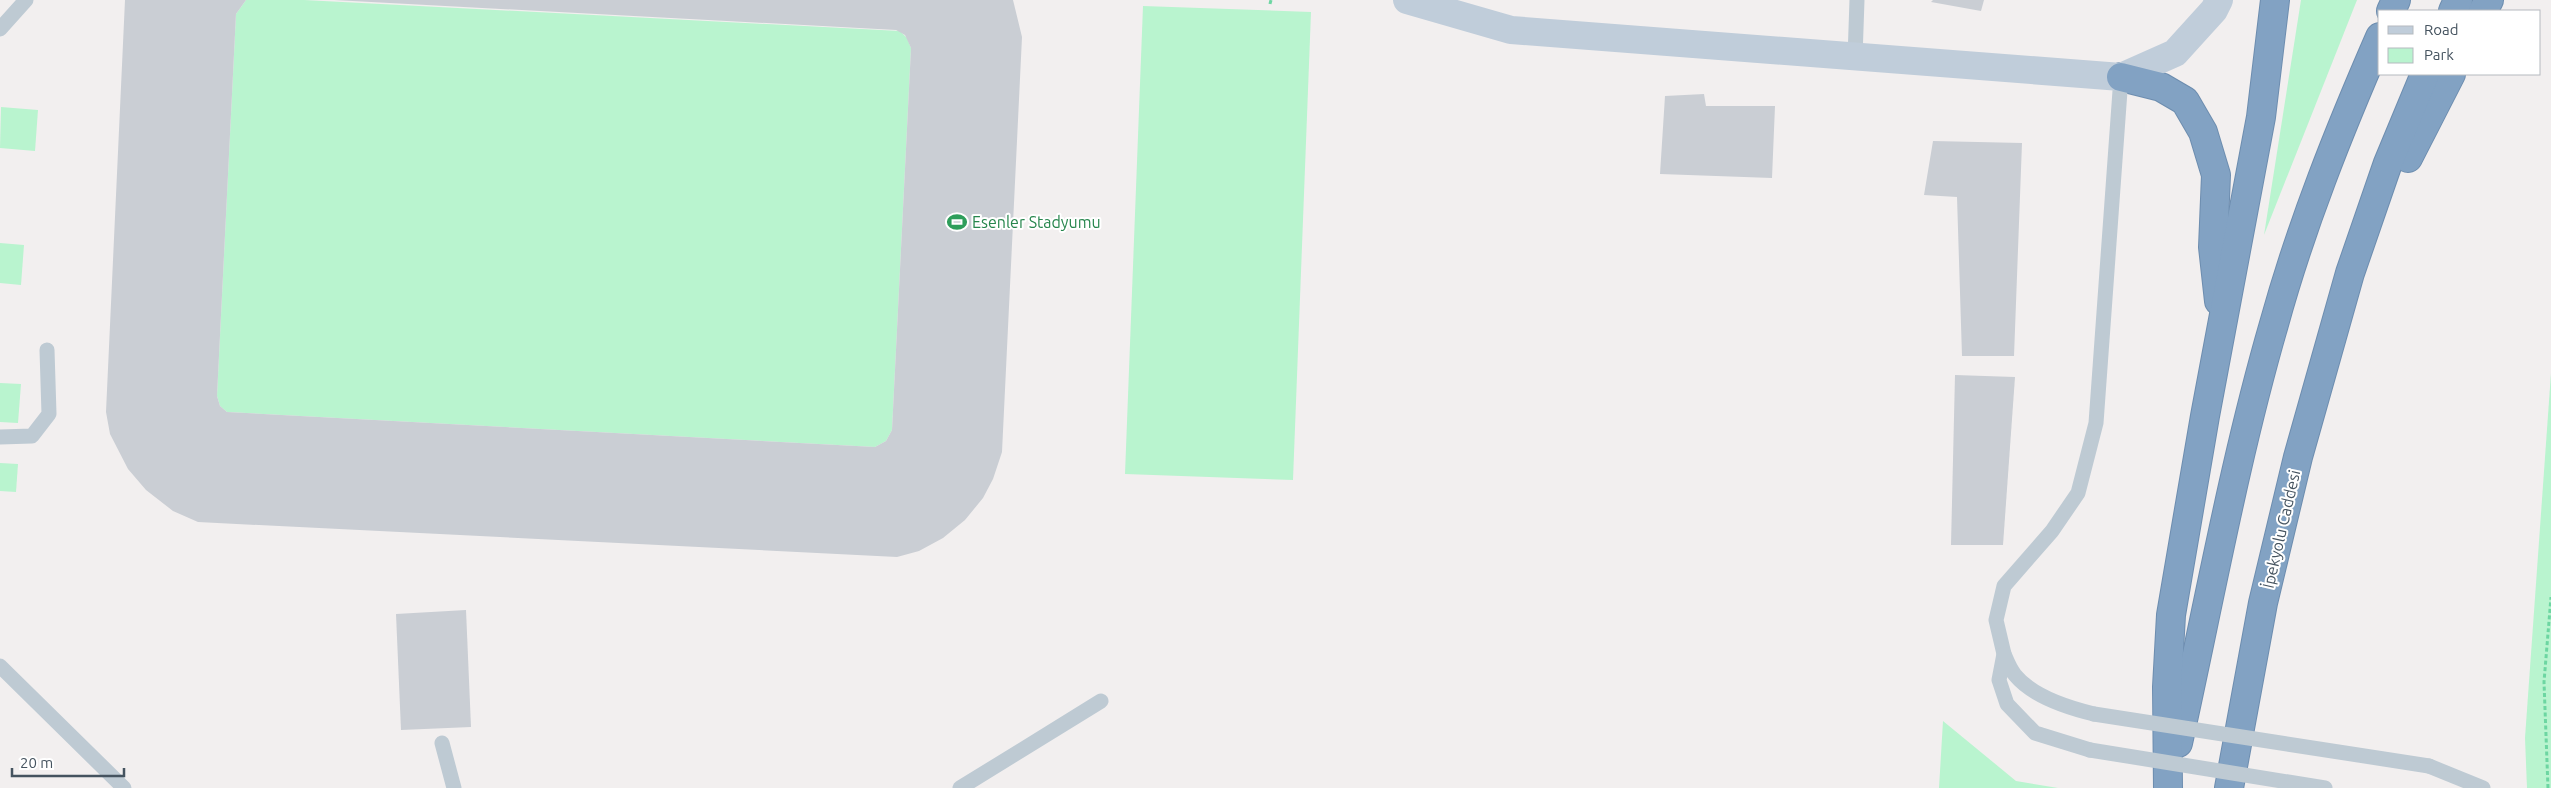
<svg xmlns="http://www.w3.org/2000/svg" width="2551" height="788" font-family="Ubuntu,sans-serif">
	<rect width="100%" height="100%" fill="#f2efef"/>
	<!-- green -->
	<g fill="#b9f4cf">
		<path d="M 246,0 L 304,0 L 900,31 L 907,38 L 911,48 L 892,430 L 886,441 L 875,447 L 227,412 L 220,406 L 217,396 L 236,14 Z"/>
		<path d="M 2301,0 L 2357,0 L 2264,235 Z"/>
		<path d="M 1143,6 L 1311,12 L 1293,480 L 1125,474 Z"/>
		<path d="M 1,107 L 38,110 L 35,151 L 0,148 Z"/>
		<path d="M 0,243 L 24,245 L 21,285 L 0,283 Z"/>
		<path d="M 2551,373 L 2551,788 L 2527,788 L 2525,738 Z"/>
		<path d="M 0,383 L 21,384 L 18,423 L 0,422 Z"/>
		<path d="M 0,463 L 18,464 L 16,492 L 0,491 Z"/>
		<path d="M 1943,721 L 2016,781 L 2058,788 L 1939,788 Z"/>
	</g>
	<!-- building -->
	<g fill="#caced4">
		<path d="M 125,0 L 246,0 L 236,14 L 217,396 L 220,406 L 227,412 L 875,447 L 886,441 L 892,430 L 911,48 L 905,35 L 896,30 L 334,0 L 1013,0 L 1022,37 L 1002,452 L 993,479 L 983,498 L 965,520 L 943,538 L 919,551 L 897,557 L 198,522 L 173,511 L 146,490 L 128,469 L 110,434 L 106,412 Z"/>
		<path d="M 1933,0 L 1984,0 L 1981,11 L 1931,2 Z"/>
		<path d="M 1704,94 L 1706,106 L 1775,106 L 1772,178 L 1660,174 L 1665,96 Z"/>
		<path d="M 1933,141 L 2022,143 L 2014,356 L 1962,356 L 1957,197 L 1924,195 Z"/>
		<path d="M 1955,375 L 2015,377 L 2003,545 L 1951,545 Z"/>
		<path d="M 466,610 L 471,727 L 401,730 L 396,614 Z"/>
	</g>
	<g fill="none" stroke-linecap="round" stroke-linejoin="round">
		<defs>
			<g id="highway">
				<path d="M 2391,11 L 2396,0"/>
				<path d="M 2453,11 L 2458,0"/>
				<path d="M 2483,11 L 2489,0"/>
				<path d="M 2121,77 L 2161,87 L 2185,101 L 2203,132 L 2216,175 L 2213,247 L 2219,301"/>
				<path d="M 2408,158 L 2451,74"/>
				<path d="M 2178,743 C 2209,603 2234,462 2274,324 C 2301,226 2339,131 2380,37"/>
				<path d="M 2168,788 L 2167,687 L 2171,615 L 2205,416 L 2261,117 L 2275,0"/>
				<path d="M 2229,788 L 2263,603 L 2298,457 L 2350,273 L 2388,163 L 2425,74"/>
			</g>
		</defs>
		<!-- highway casing -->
		<use href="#highway" stroke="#6d8daf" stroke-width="30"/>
		<!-- path -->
		<g stroke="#6dd6a2" stroke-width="3" stroke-dasharray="4 2.5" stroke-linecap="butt">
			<path d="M 1270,4 L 1271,0"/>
			<path d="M 2548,788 L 2544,682 L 2551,597"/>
		</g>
		<!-- lane -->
		<g stroke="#becad3" stroke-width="15">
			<path d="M 0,29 L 26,0"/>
			<path d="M 1855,58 L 1857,0"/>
			<path d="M 0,437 L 32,436 L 49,414 L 47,350"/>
			<path d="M 2004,654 L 1996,620 L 2004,586 L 2052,531 L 2078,493 L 2096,423 L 2121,77"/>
			<path d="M 0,666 L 124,788"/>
			<path d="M 442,743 L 454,788"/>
			<path d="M 2090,750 L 2035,733 L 2007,704 L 1999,680 L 2004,654 C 2007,661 2010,669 2015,675 C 2032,696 2069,708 2094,714"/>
			<path d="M 2429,766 L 2483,788"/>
			<path d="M 960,788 L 1101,701"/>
		</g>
		<!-- secondary -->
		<path stroke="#c0cdda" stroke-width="28" d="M 1407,0 L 1511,30 L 2121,77 L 2175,53 L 2214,10 L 2219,0"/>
		<!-- highway -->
		<use href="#highway" stroke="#82a2c3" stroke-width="28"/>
		<!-- lane-bridge -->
		<g stroke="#becad3" stroke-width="15">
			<path d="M 2094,714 L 2429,766"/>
			<path d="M 2090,750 L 2325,788"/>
		</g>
	</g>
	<!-- icons -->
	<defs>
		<symbol id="stadium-bare" viewBox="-9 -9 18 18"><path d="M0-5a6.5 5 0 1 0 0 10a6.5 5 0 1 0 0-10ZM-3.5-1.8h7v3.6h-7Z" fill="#2e9e5b" stroke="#fff" stroke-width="2.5" paint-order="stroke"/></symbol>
	</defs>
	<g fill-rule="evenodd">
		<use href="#stadium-bare" x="943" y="208" width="28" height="28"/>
	</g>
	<g text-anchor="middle" stroke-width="4" stroke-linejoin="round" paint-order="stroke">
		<!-- leisure labels -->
		<g font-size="16" fill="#27864d" stroke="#fff" text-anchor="start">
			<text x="972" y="228">Esenler Stadyumu</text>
		</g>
		<!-- street labels -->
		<g font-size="16" fill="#45535f" stroke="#fff">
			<text transform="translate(2281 529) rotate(-77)" y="6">İpekyolu Caddesi</text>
		</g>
	</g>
	<!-- legend -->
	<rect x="2378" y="10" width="162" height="65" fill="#ffffff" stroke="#b5babf"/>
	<rect x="2388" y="26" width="25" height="8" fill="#c0cdda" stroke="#b5babf"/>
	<text x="2424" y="35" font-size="15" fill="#45535f">Road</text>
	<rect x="2388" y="48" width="25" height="15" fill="#b9f4cf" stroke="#b5babf"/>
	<text x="2424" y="60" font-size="15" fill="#45535f">Park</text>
	<!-- scale -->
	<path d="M12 768v8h112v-8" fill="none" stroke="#45535f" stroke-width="2.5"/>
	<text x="20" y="768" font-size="15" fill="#45535f" stroke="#ffffff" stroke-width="4" paint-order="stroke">20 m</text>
</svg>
